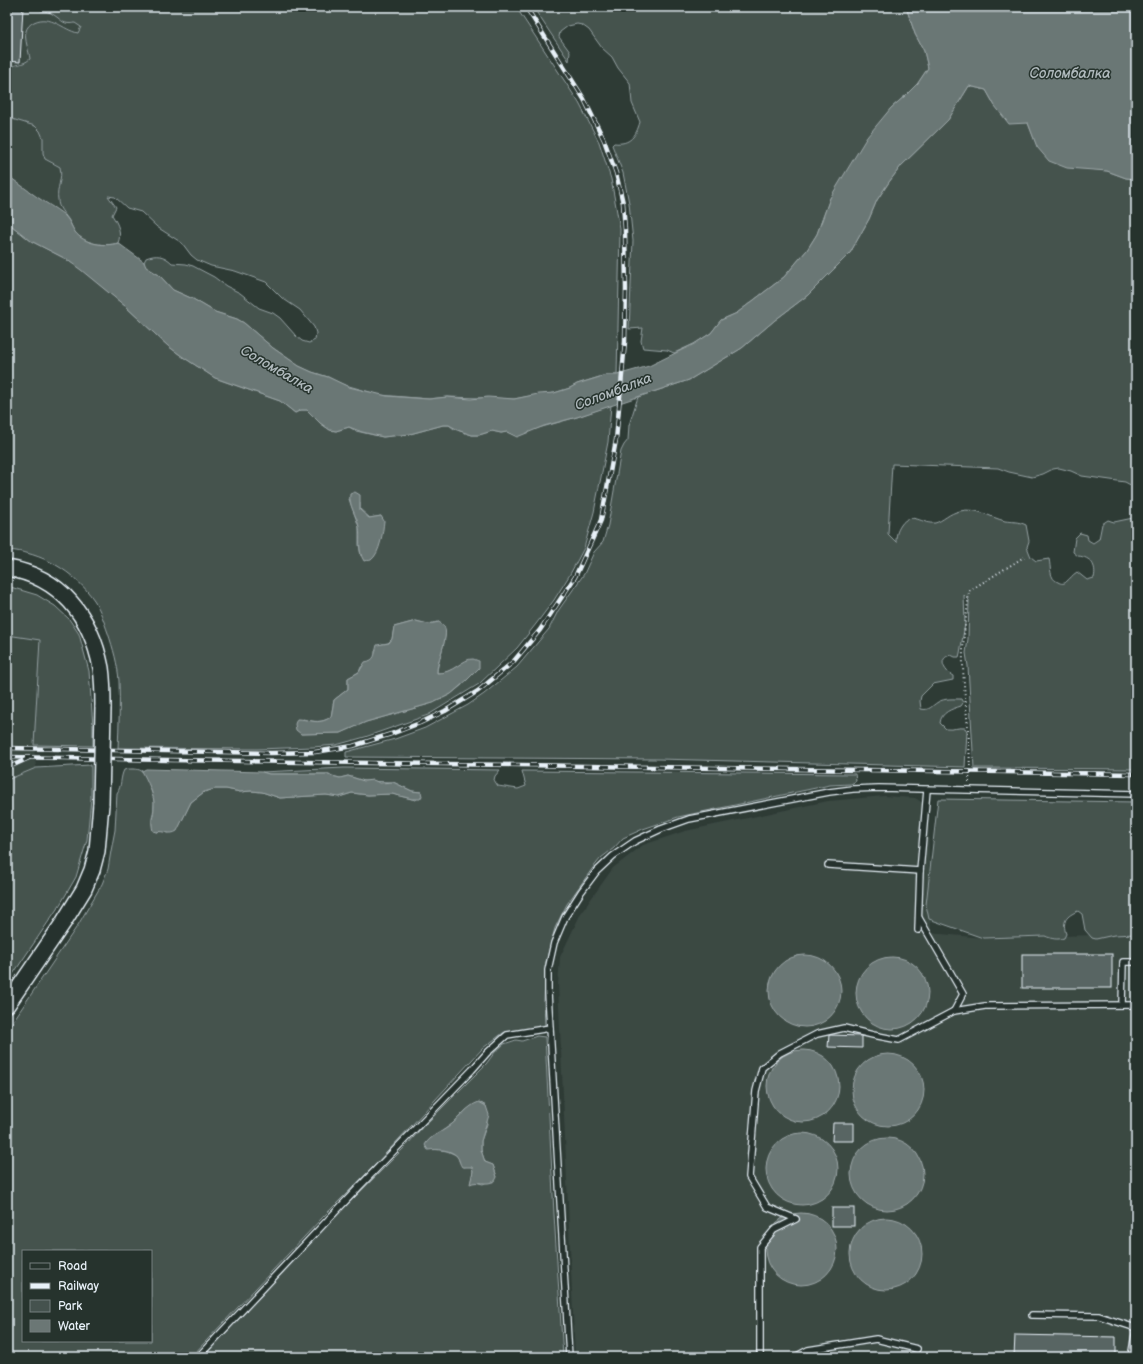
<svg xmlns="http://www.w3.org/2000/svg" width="1143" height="1364" font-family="'Balsamiq Sans',sans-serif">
	<rect width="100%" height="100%" fill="#2e3b35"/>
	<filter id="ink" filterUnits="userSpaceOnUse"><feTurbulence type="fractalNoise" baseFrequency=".025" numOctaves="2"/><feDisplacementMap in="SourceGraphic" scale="8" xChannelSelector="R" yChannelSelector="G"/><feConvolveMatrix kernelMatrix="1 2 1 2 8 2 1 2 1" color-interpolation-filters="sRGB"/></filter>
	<g filter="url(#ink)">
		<!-- built -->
		<g fill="#3b4843">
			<path d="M 7,7 L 39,7 L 41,11 L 49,12 L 56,16 L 61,21 L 68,24 L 75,23 L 81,27 L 78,33 L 71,31 L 65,27 L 51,20 L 36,21 L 30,24 L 26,30 L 26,38 L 30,59 L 25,64 L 10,67 L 7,69 Z"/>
			<path d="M 12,119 L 35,126 L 40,131 L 43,138 L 43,153 L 52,164 L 60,167 L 61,173 L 57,201 L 64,214 L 35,196 L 7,175 L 7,121 Z"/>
			<path d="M 7,635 L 40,640 L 34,745 L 36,768 L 7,834 Z"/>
			<path d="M 884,796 L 915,798 L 928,806 L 931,933 L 983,938 L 1136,934 L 1136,1357 L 575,1357 L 558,985 L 560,957 L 581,913 L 613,868 L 643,845 L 685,831 L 828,801 Z"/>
		</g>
		<!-- green -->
		<g fill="#45524e" stroke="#96a2a3" fill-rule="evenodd">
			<path d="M 39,7 L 123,7 C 128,10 134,12 139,7 L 516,7 L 579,103 L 599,142 L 611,179 L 620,229 L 617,375 L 606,375 L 577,384 L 570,388 L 554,393 L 530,396 L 514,399 L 447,397 L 429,399 L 380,395 L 342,384 L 328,377 L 312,372 L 299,366 L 273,348 L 244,323 L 237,319 L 215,312 L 193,299 L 173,290 L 159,275 L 145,267 L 144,262 L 146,258 C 156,254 164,255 172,263 L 186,264 L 193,266 L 214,277 L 226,286 L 240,293 L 259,308 L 273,313 L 280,318 L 296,336 L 302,341 L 309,343 L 315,340 L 316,333 L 314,327 L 300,310 L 282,298 L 266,282 L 235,271 L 211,266 L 197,260 L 191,255 L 182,243 L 157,227 L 141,212 L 127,208 L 115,197 L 108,196 L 116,207 L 112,215 C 118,224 122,233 118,243 C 105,247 84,244 75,232 C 72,228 71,223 68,219 C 64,213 58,208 58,200 C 56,188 63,179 60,167 L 45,159 L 43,153 L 43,138 L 40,131 L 35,126 L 12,119 L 7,121 L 7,69 C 15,63 22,66 30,59 C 29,50 24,40 26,31 C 27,27 30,24 34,22 C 51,14 63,30 78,33 L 81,27 L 75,23 C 63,25 63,21 54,15 C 50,12 46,11 41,11 Z"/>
			<path d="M 533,7 L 906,7 L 915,34 L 924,51 L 928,68 L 918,83 L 905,96 L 891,108 L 830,198 L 817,234 L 807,250 L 784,277 L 737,313 L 721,320 L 711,333 L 694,344 L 674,353 L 667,350 L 643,348 L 641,341 L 643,328 L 629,329 L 633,241 L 629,203 L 623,173 L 612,145 L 614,143 C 630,145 636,136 640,122 L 632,103 L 630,83 L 618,68 L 612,57 L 602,48 L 589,30 L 582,25 L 577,24 L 568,26 L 560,32 L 559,37 L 570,52 L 569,61 Z"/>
			<path d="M 969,86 L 986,90 L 995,106 L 1028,123 L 1037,146 L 1087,168 L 1107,171 L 1126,178 L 1136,179 L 1136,488 L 1125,482 L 1082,476 L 1071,471 L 1059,468 L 1053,469 L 1043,474 L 1032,477 L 1009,472 L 998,468 L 892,464 L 888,534 L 896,542 C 896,535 897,531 901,525 C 911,510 923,525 935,523 C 943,521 949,513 960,511 C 976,507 989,517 1005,521 C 1012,522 1018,521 1026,525 L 1029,541 L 1027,547 L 1031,557 L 1036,561 L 1049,559 C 1051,567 1049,579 1058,582 C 1061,584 1065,584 1067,581 C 1070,579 1072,575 1077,572 L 1087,580 L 1094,578 C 1097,566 1091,557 1078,556 L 1073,552 L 1075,538 L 1080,533 L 1087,535 L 1088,540 L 1093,543 L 1099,539 L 1102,524 L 1108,520 L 1114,522 L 1133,518 L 1136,516 L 1136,769 L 974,768 L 968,666 L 966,653 L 968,639 L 969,600 L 964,595 L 965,624 L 960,653 L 959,657 L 955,657 L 951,655 C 937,658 944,671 953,676 L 953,680 L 933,684 L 921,696 L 920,701 L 921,709 C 930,711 931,706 938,702 C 945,698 953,699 961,699 L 963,703 L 961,706 C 952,709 941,712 940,723 L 946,729 C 953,730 958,727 965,728 L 967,731 L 965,767 L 658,759 L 346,757 L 346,752 L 395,739 L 425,728 L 468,705 L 484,694 L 517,667 L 549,629 L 558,611 L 584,574 L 594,552 L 603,542 L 608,525 L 621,451 L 624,445 L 628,440 L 629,425 L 638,397 L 689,380 L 742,348 L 775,320 L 808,295 L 850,253 L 869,219 L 877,200 L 889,182 L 901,166 L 948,120 Z"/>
			<path d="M 7,222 L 31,241 L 66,259 L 82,270 L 125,306 L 168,346 L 183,357 L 215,378 L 280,401 L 295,413 L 301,410 L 307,410 L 320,423 L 330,430 L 336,431 L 349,427 L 356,431 L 383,437 L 410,434 L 443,425 L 449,425 L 454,429 L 472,435 L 479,435 L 492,431 L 501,433 L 507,432 L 514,435 L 577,417 L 611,405 L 608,442 L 594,512 L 584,548 L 569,576 L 554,600 L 536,624 L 517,648 L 479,684 L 428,715 L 365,737 L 336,745 L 313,747 L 257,749 L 118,748 C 119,725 120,703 119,681 C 118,665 113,648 108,633 C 104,622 100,609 94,600 C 74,571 41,552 7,550 ZM 349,499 L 360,502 L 360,509 L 370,518 L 381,516 L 361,556 L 359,545 L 359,527 ZM 416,621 L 428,624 L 439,622 C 439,622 443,626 444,626 C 449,636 437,662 437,673 C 448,674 458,666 468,660 L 462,685 L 451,694 L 433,703 L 366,722 L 341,733 L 301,734 L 303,719 C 314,722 322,723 331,717 L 334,700 L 348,689 L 348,678 L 359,672 L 361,667 L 371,661 L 375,657 L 375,651 L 382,644 L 388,643 L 392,639 L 394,627 Z"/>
			<path d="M 7,586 L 37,595 L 55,606 L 69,619 L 79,634 L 89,671 L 93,726 L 93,746 L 34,745 L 40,640 L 7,635 Z"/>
			<path d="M 91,765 L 91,799 L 87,840 L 76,877 L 61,903 L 7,983 L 7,780 L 36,768 Z"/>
			<path d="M 344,768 L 500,770 L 495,776 L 494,780 L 498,786 L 518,789 L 526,786 L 522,771 L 855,774 L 856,781 L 851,784 L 830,785 L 678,817 L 643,829 L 623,838 L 614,848 L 601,858 L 592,869 L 567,904 L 555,928 L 546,962 L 544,1001 L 545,1026 L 503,1033 L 483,1048 L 376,1164 L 321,1219 L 191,1357 L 7,1357 L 7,1030 L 78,925 L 102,884 L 108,869 L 111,851 L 115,830 L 117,793 C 122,786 120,778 124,770 C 127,769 129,769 133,769 C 147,769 147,779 151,790 C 152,795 155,800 154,805 C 154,816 148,822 156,832 L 161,831 L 169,833 L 179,826 L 191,802 L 204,792 L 215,789 L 226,789 L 240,792 L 251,791 L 262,792 L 280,798 L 326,795 L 339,797 L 352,793 L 368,795 L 392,794 L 416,800 L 421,792 L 412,791 L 393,782 L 364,781 L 348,776 L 340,778 L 332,776 L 329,774 L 269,774 L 262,772 ZM 23,1251 L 151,1251 L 151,1341 L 23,1341 Z"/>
			<path d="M 938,799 L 1136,802 L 1136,934 L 1114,935 L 1096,939 L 1092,938 L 1085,930 L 1082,914 L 1078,911 C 1066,916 1062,921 1066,934 L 1064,938 C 1057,940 1052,939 1045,936 L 983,938 L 929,919 L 926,905 Z"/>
			<path d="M 537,1036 L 545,1037 L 554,1214 L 563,1357 L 203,1357 L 342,1210 L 408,1144 L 424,1125 L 428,1122 L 486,1064 L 495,1052 L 504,1044 L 516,1040 L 522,1041 ZM 479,1102 L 486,1106 L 487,1124 L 481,1141 L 481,1150 L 485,1162 L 493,1165 L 497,1177 L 483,1184 L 471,1181 L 473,1171 L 472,1167 L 468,1166 L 464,1167 L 459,1161 L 459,1158 L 456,1155 L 447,1151 L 434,1149 L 426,1144 L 428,1141 L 452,1124 L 466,1110 Z"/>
		</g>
		<!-- water -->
		<g fill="#6b7775" stroke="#9da8a9">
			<path d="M 906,7 L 1136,7 L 1136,179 L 1126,178 L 1107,171 L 1067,168 L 1049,161 L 1037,147 L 1028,123 L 1009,124 L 995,106 L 986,90 L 969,86 L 948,120 L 901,166 L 889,182 L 877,200 L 869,219 L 850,253 L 808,295 L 775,320 L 742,348 L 689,380 L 577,417 L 544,426 L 517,437 L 507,432 L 501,433 L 492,431 L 479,435 L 472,435 L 460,431 L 449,425 L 443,425 L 410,434 L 383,437 L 362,432 L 349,427 L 336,431 L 330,430 L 320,423 L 307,410 L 301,410 L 295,413 L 280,401 L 215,378 L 183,357 L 168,346 L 125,306 L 81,270 L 66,259 L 31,241 L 7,222 L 7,175 C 17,182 27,190 37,197 C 46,203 55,208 63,214 C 69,219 71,226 75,232 C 84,244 105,247 118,243 L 144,262 L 146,267 L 159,275 L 173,290 L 193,299 L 215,312 L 237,319 L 244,323 L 273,348 L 299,366 L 312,372 L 328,377 L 349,387 L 387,396 L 429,399 L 447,397 L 471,399 L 488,397 L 514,399 L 538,394 L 554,393 L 570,388 L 577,384 L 606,375 L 617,375 L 649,366 L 694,344 L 711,333 L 721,320 L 737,313 L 784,277 L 807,250 L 817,234 L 830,198 L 867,137 L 891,108 L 905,96 L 918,83 L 928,68 L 924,51 L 915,34 Z"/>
			<path d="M 355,492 L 360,495 L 360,510 L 369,518 L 381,516 L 384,521 C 383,531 380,554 371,560 C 369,561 366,560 364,561 C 357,550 361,539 359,527 C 357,516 348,505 350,494 Z"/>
			<path d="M 416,621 L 428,624 L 439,622 C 439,622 444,626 444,626 C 450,636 436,662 437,673 C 453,674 463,658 473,659 C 474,659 478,661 479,661 L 479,668 L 467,680 L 451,694 L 433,703 L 366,722 L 341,733 L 301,734 L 296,730 L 295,724 L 297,719 C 311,719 317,726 331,717 L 334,700 L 348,689 L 348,678 L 359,672 L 365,662 C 376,660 374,655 377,645 L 389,643 L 392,639 L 394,627 Z"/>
			<path d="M 146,769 L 262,772 L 269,774 L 329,774 L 332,776 L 340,778 L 348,776 L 364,781 L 373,780 L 380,783 L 393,782 L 412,791 L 421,792 L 422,796 L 420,799 L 412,799 L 392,794 L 368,795 L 352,793 L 339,797 L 326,795 L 280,798 L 262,792 L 251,791 L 240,792 L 226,789 L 215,789 L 204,792 L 191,802 L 177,831 C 170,836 163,830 156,832 L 153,831 C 150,820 154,816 154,806 C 155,796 147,780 142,771 Z"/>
			<circle cx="805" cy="991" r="36"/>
			<circle cx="892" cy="993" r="36"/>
			<circle cx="803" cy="1086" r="36"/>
			<circle cx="888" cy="1090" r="36"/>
			<path d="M 479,1102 L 486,1106 L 489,1115 L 481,1141 L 481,1150 L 485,1162 L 493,1165 L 497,1177 L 495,1181 C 485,1186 478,1180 470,1184 L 473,1171 L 472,1167 L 462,1167 C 459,1163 460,1161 458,1158 C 454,1149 435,1149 428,1150 L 425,1145 C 429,1136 445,1131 452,1124 C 461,1117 467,1106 479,1102 Z"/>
			<circle cx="802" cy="1169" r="36"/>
			<circle cx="887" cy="1174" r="36"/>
			<circle cx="801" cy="1249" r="36"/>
			<circle cx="886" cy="1254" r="36"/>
		</g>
		<!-- building -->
		<g fill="#596563" stroke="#e8f1f8">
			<path d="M 7,7 L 23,7 L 20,62 L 7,61 Z"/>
			<rect x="1022" y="954" width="90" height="34"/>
			<path d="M 829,1035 L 862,1036 L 862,1048 L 828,1047 Z"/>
			<path d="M 833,1123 L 854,1123 L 854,1141 L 832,1141 Z"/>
			<rect x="832" y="1208" width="22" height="18"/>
			<path d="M 1015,1335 L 1116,1337 L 1116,1357 L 1014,1357 Z"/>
		</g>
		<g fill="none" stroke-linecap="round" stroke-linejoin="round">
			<defs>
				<g id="lane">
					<path d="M 828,865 L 920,871"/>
					<path d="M 918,930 L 920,871 L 927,790"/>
					<path d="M 1122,1005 L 1123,962 L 1136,962"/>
					<path d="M 954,1011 L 985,1006 L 1136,1005"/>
					<path d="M 1032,1315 L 1099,1316 L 1136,1328"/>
					<path d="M 198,1357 L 359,1187 L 472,1070 L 487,1053 L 507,1035 L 550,1028"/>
					<path d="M 569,1357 L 548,993 L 548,970 L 554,943 L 565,917 L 581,892 L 596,872 L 613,856 L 635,841 L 661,829 L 689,819 L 829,792 L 853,789 L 879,788 L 1136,794"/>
					<path d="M 760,1357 L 760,1247 L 774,1230 L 796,1219 L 767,1207 L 749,1177 L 756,1091 L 762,1068 L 780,1053 L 817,1034 L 844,1028 L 873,1035 L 899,1040 L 954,1011 L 963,994 L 919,918"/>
					<path d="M 795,1357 L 808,1350 L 876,1339 L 917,1349"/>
					<path d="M 1131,1357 L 1136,1329"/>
				</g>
				<g id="secondary">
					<path d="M 7,568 C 61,577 91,616 101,668 C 103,681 103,695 103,708"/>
					<path d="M 7,1005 L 63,923 L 84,889 L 92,870 L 97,851 L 101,804"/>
				</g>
			</defs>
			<!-- lane casing -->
			<use href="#lane" stroke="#e8f1f8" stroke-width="8"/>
			<!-- secondary casing -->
			<use href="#secondary" stroke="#e8f1f8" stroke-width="18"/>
			<!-- path -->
			<path stroke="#e8f1f8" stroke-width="2" stroke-dasharray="1 3" stroke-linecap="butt" d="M 969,782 C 972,742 964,704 963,665 C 962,640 967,615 969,591 L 1024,557"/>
			<!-- lane -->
			<use href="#lane" stroke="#26332d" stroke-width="5.5"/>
			<!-- secondary -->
			<use href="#secondary" stroke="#26332d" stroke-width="15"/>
			<defs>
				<g id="rail">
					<path d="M 7,748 L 271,753 L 315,752 L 353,746 L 391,734 L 420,723 L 445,711 L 478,691 L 513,662 L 540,630 L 575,577 L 601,520 L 616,440 L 625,342 L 626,289 L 625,230 L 623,203 L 616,173 L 604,140 L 584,99 L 526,7"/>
					<path d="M 7,757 L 169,760 L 1136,774"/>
					<path d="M 7,768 L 29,758"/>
				</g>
			</defs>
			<!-- rail casing -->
			<use href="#rail" stroke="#e8f1f8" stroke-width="4.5"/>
			<!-- rail -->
			<use href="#rail" stroke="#26332d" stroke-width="3" stroke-dasharray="9" stroke-linecap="butt"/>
			<defs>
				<path id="secondary-bridge" d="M 101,804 L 103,708"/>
			</defs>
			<!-- secondary-bridge casing -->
			<use href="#secondary-bridge" stroke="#e8f1f8" stroke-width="18" stroke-linecap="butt"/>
			<!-- secondary-bridge -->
			<use href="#secondary-bridge" stroke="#26332d" stroke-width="15"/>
		</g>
	</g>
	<g text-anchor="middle" stroke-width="3" stroke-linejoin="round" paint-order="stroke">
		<!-- water labels -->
		<g font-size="14" font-style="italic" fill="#b0babd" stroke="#26332d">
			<text x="1070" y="78">Соломбалка</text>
			<text transform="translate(277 369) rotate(30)" y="5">Соломбалка</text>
			<text transform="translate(613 391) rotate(-21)" y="5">Соломбалка</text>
		</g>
	</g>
	<!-- margin -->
	<rect width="1143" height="1364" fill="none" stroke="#26332d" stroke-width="24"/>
	<rect x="12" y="12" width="1119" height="1340" fill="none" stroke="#e8f1f8" stroke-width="1.5" filter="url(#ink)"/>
	<!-- legend -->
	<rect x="22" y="1250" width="130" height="92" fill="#26332d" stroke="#747f7e"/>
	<rect x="30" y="1263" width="20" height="6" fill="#26332d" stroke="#747f7e"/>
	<text x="58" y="1270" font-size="12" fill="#e8f1f8">Road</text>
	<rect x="30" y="1283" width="20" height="6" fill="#e8f1f8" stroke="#747f7e"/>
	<text x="58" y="1290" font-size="12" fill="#e8f1f8">Railway</text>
	<rect x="30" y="1300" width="20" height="12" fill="#45524e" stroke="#747f7e"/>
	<text x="58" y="1310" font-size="12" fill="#e8f1f8">Park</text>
	<rect x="30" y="1320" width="20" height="12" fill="#6b7775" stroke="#747f7e"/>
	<text x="58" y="1330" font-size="12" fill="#e8f1f8">Water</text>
</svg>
